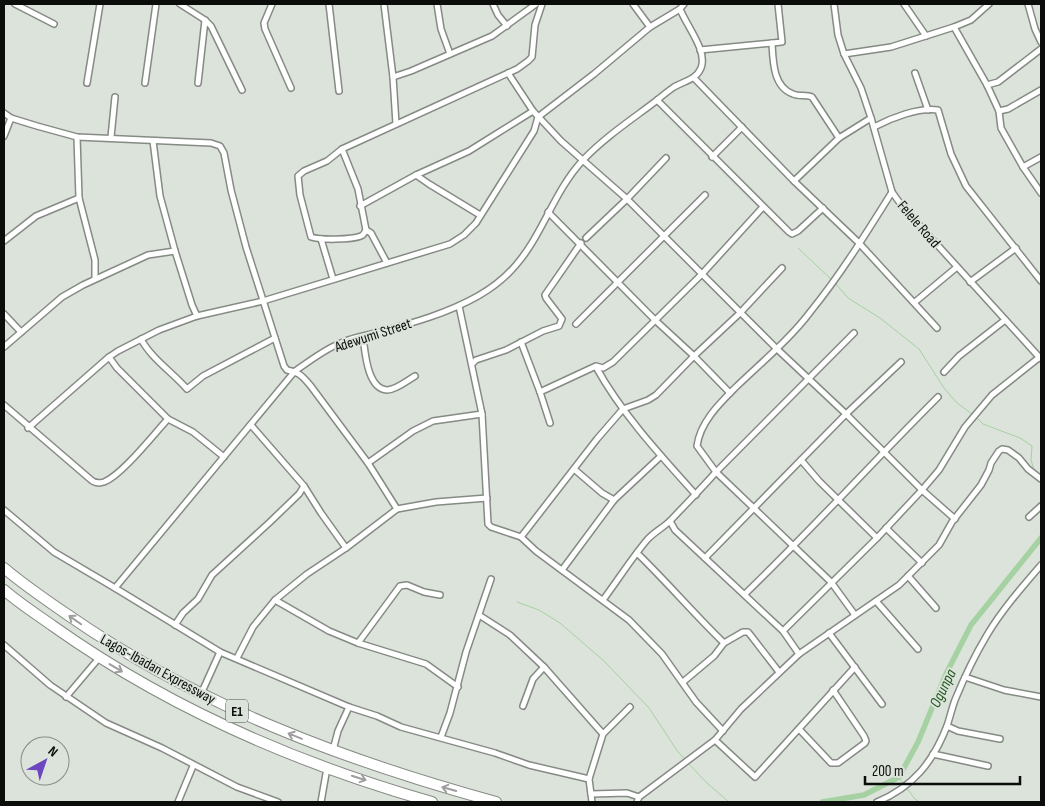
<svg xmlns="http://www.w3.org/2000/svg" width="1045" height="806" font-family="'Sofia Sans Condensed',sans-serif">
	<rect width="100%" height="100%" fill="#dce3db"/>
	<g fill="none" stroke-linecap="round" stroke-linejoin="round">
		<!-- stream -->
		<g stroke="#a6d1a2" stroke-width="1">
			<path d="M 798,248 L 832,280"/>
			<path d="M 835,283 L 848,298 L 880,318 L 919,349 L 944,388 L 956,402 L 973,415"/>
			<path d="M 976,417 L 983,424 L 1020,438 L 1032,446 L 1031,460 L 1034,470"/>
			<path d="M 1037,473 L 1041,475"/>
			<path d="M 517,602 L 539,610 L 560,623 L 604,661 L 649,708 L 678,752 L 685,759"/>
			<path d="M 687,762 L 707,783 L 729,802"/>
			<path d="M 899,777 L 904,785"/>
			<path d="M 907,788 L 914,798 L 919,802"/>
		</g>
		<!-- canal -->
		<path stroke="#a6d1a2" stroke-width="5.5" d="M 822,802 L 864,795 L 899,777 L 918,742 L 946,674 L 971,625 L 1041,538"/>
		<defs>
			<g id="minor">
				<path d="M 15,4 L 54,24"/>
				<path d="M 180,4 L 205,20 L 211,26 L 242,90"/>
				<path d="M 272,4 L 264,23 L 265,29 L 291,88"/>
				<path d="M 329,4 L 339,91"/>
				<path d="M 384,4 L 393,77 L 396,124"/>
				<path d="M 437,4 L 441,29 L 450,54"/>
				<path d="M 493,4 L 498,15 L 507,26"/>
				<path d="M 633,4 L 650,27"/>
				<path d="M 834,4 L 838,35 L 844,54 L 861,88 L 871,118 L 892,192 L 902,206 L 1040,358"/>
				<path d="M 904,4 L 926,36"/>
				<path d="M 1028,4 L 1035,29 L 1041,42"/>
				<path d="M 954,27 L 987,85 L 999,111 L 1001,128 L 1023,167 L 1041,193"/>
				<path d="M 772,43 C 773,61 773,87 793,94 C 799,97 806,94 812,97 L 839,138"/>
				<path d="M 700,50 L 782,42 L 778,4"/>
				<path d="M 844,54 L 891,47 L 954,27 L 971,20 L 989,4"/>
				<path d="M 508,73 L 533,111 L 561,141 L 627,199 L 776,348 L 846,414 L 922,490 L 955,519"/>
				<path d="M 915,73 L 928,110"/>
				<path d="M 393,77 L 411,71 L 492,36 L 536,4"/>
				<path d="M 694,78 L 794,181 L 859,243 L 937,328"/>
				<path d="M 87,83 L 100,4"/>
				<path d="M 145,83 L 156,4"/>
				<path d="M 198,83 L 205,20"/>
				<path d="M 987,85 L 998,82 L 1041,49"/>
				<path d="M 657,100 L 789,232 L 792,234 L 798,231 L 823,208"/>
				<path d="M 999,111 L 1008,109 L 1041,90"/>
				<path d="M 4,113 L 11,118 L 37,126 L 77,137 L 211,143 L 220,146 L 224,153 L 231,190 L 246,247 L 284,366 L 287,370 C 300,373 301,375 310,385 L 368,463 L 397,509"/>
				<path d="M 874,127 C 891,118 919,107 938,110 L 951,154 L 966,186 L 1041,281"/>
				<path d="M 4,136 L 11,118"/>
				<path d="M 77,137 L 79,198 L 95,260 L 95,278"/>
				<path d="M 111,137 L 115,97"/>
				<path d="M 153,141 L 160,196 L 175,251 L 192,305 L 197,316"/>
				<path d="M 342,149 L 358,189 L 366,230 L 371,233 L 387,263"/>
				<path d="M 712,157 L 742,127"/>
				<path d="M 1023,167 L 1041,157"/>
				<path d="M 416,175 L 429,184 L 480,215"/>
				<path d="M 794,181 L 839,138 L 871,118"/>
				<path d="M 360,206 L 416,175 L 469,151 L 533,111"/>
				<path d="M 548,212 L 655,320 L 694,356 L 730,393"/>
				<path d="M 366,230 C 364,233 364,235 361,236 C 351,240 320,240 311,237 L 300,195 L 298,176 L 304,171 L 327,161 L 342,149 L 517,69 L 528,61 L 532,57 L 535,25 L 542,4"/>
				<path d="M 586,238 L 627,199 L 666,158"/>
				<path d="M 321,239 L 333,279"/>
				<path d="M 4,241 L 36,216 L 79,198"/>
				<path d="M 970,282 L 1016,248"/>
				<path d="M 915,302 L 957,267"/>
				<path d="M 459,306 L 482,414 L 488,524 L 491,527 L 521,537 L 536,551 L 629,620 L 662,654 L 696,702 L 723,731"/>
				<path d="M 4,314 L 21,332"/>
				<path d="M 576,324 L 705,195"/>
				<path d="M 363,337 C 365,351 367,389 387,390 C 396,390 408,380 415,376"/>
				<path d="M 141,339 C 151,358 172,372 187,389 L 203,376 L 275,338"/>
				<path d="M 521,342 L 540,392 L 550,423"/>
				<path d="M 4,347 L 62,297 L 83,285 L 148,255 L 175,251"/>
				<path d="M 109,357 L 117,368 L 168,419 L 193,432 L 224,457"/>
				<path d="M 472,364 L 476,360 L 506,350 L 543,331 L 559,326 L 562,319 L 546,298 L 545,295 L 581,243"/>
				<path d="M 596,367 C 622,414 660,455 696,495"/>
				<path d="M 944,372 L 959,356 L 1005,320"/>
				<path d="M 540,392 L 596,366 L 603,368 L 613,362 L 702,274 L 763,207"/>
				<path d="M 4,405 L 90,479 C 94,483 98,484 104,482 C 122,475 153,435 168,419"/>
				<path d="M 251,425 L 304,486 L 321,513 L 346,548"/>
				<path d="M 28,428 L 109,357 L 118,351 L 159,330 L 197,316 L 263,301 L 450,244 L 464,235 L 476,223 L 534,131 L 538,117 L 594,74 L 650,27 L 680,9"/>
				<path d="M 801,460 L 819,481 L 877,538"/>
				<path d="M 368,463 L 413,431 L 433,421 L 482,414"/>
				<path d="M 574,469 L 602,493 L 614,500"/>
				<path d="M 4,510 L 54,552 L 115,588"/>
				<path d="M 1029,517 L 1041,506"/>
				<path d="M 670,521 L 675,530 L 783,631 L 799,654"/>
				<path d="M 886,528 L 922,563"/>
				<path d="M 521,537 L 597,439 L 623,409 L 648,400 L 656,395 L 694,356 L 740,313 L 782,268"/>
				<path d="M 637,553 C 667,582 694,614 724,643"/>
				<path d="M 705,558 L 846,414 L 901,362"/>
				<path d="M 562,570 L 614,500 L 661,456"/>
				<path d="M 908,576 L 936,608"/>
				<path d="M 745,594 C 811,530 873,462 938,397"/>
				<path d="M 275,600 L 329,631 L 358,643 L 426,664 L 458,687"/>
				<path d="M 603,600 C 618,580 631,559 647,540 C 654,532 663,528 671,520 C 686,504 701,489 716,472 L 854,333"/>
				<path d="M 876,601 L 918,649"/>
				<path d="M 479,615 L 510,635 L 544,667 L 603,734"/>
				<path d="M 855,615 L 831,582 L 716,472 L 697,446 C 700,422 720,403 736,387 C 761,363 791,338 811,311 C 841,274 867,232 892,192"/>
				<path d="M 175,625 L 183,613 L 198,599 L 212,575 L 270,522 L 299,494 L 304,486"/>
				<path d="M 783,631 L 877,538 L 922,490 L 939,470 L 965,427 L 992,395 L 1041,356"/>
				<path d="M 829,633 L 882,704"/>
				<path d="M 358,643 L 400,586 L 407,585 L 424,592 L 440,595"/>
				<path d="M 4,645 L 50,685 L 106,723 L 162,748 L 237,787 L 278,802"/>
				<path d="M 220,652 L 349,707 L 377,716 L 401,727 L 495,753 L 529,765 L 589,779"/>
				<path d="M 237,658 L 253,627 L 275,600 L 307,574 L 346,548 L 397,509 L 436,502 L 487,498"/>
				<path d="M 965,677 L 1004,690 L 1041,697"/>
				<path d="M 683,682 L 714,656 L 724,643 L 743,632 L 748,632 L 752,637 L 779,672"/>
				<path d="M 201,694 L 220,652 L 115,588 L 295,371 C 310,361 326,348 343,342 C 354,337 368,335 379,332 C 413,323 448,313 478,296 C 492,288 506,277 516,265 C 543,234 554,191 583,160 C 605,137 631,120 656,101 C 662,96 668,91 674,87 C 684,81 696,80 701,68 C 708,51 686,25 680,9 L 684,4"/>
				<path d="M 66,697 L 99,658"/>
				<path d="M 523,706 L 533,679 L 544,667"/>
				<path d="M 947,726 L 958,731 L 1000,739"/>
				<path d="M 799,729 L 831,763 L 838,763 L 865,743 L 866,741 L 864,736 L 833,690"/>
				<path d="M 441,737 L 450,713 L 466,652 L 491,579"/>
				<path d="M 715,740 L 755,777 L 855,667"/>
				<path d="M 333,750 L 338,731 L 349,707"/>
				<path d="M 933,754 L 988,766"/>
				<path d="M 591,794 L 627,793 L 639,797"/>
				<path d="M 178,802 L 193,766"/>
				<path d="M 321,802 L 327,768"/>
				<path d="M 592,802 L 589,779 L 603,734 L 630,707"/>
				<path d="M 637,802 L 639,797 L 715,740 L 741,709 L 799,654 L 899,585 L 939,545 L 952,522 L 981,485 L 989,470 L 991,463 L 999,451 L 1002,449 L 1008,450 L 1019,458 L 1028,469 L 1041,479"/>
				<path d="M 877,802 C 913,787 933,762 947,726 C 950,717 952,708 955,700 C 964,678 975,655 987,635 C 1002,610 1022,587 1041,565"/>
			</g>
			<g id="motorway">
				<path d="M 4,568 C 24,585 46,600 68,615 C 199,706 343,760 496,802"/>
				<path d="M 4,590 C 19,603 36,614 53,626 C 167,707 298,764 432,802"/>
			</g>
		</defs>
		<!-- minor casing -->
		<use href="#minor" stroke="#858b84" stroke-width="8"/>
		<!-- motorway casing -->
		<use href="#motorway" stroke="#858b84" stroke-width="12"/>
		<!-- minor -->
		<use href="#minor" stroke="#fff" stroke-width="5"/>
		<!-- motorway -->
		<use href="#motorway" stroke="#fff" stroke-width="10"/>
	</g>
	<!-- one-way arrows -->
	<defs><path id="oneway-shaft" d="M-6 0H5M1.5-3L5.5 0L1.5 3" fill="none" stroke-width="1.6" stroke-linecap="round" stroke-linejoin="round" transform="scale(1.25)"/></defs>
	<g stroke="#9d9e9d">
		<use href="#oneway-shaft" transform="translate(75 620) rotate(-145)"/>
		<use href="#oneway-shaft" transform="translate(116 668) rotate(31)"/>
		<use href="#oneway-shaft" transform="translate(295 736) rotate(-158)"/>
		<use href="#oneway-shaft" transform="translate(359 778) rotate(18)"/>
		<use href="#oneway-shaft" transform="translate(449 789) rotate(-164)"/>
	</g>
	<g text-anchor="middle" stroke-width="4" stroke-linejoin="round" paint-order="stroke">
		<!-- shield labels -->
		<rect fill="#dce3db" stroke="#494d49" stroke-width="1" x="226" y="699.5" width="22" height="23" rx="4"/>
		<g font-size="14" font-weight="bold" fill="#0a0d0a">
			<text x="237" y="716">E1</text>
		</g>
		<!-- street labels -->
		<g font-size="15" fill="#0a0d0a" stroke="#dce3db">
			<text transform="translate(919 224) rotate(49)" y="5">Felele Road</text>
			<text transform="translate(373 335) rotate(-18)" y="5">Adewumi Street</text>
			<text transform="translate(158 669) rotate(29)" y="5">Lagos-Ibadan Expressway</text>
		</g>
		<!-- water labels -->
		<g font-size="16" font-style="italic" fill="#215a1e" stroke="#dce3db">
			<text transform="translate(942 688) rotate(-64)" y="6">Ogunpa</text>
		</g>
	</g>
	<!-- border -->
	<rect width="1045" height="806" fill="none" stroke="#0a0d0a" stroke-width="10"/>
	<!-- north arrow -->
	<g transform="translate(45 761) rotate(40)"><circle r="24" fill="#dce3db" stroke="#888d87"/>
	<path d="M0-4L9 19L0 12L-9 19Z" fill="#6c47c0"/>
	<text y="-8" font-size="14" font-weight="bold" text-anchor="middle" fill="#0a0d0a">N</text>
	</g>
	<!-- scale -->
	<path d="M865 776v8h155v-8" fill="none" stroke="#0a0d0a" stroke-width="2.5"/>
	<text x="872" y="776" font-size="15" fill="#0a0d0a" stroke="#dce3db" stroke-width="4" paint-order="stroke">200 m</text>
</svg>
